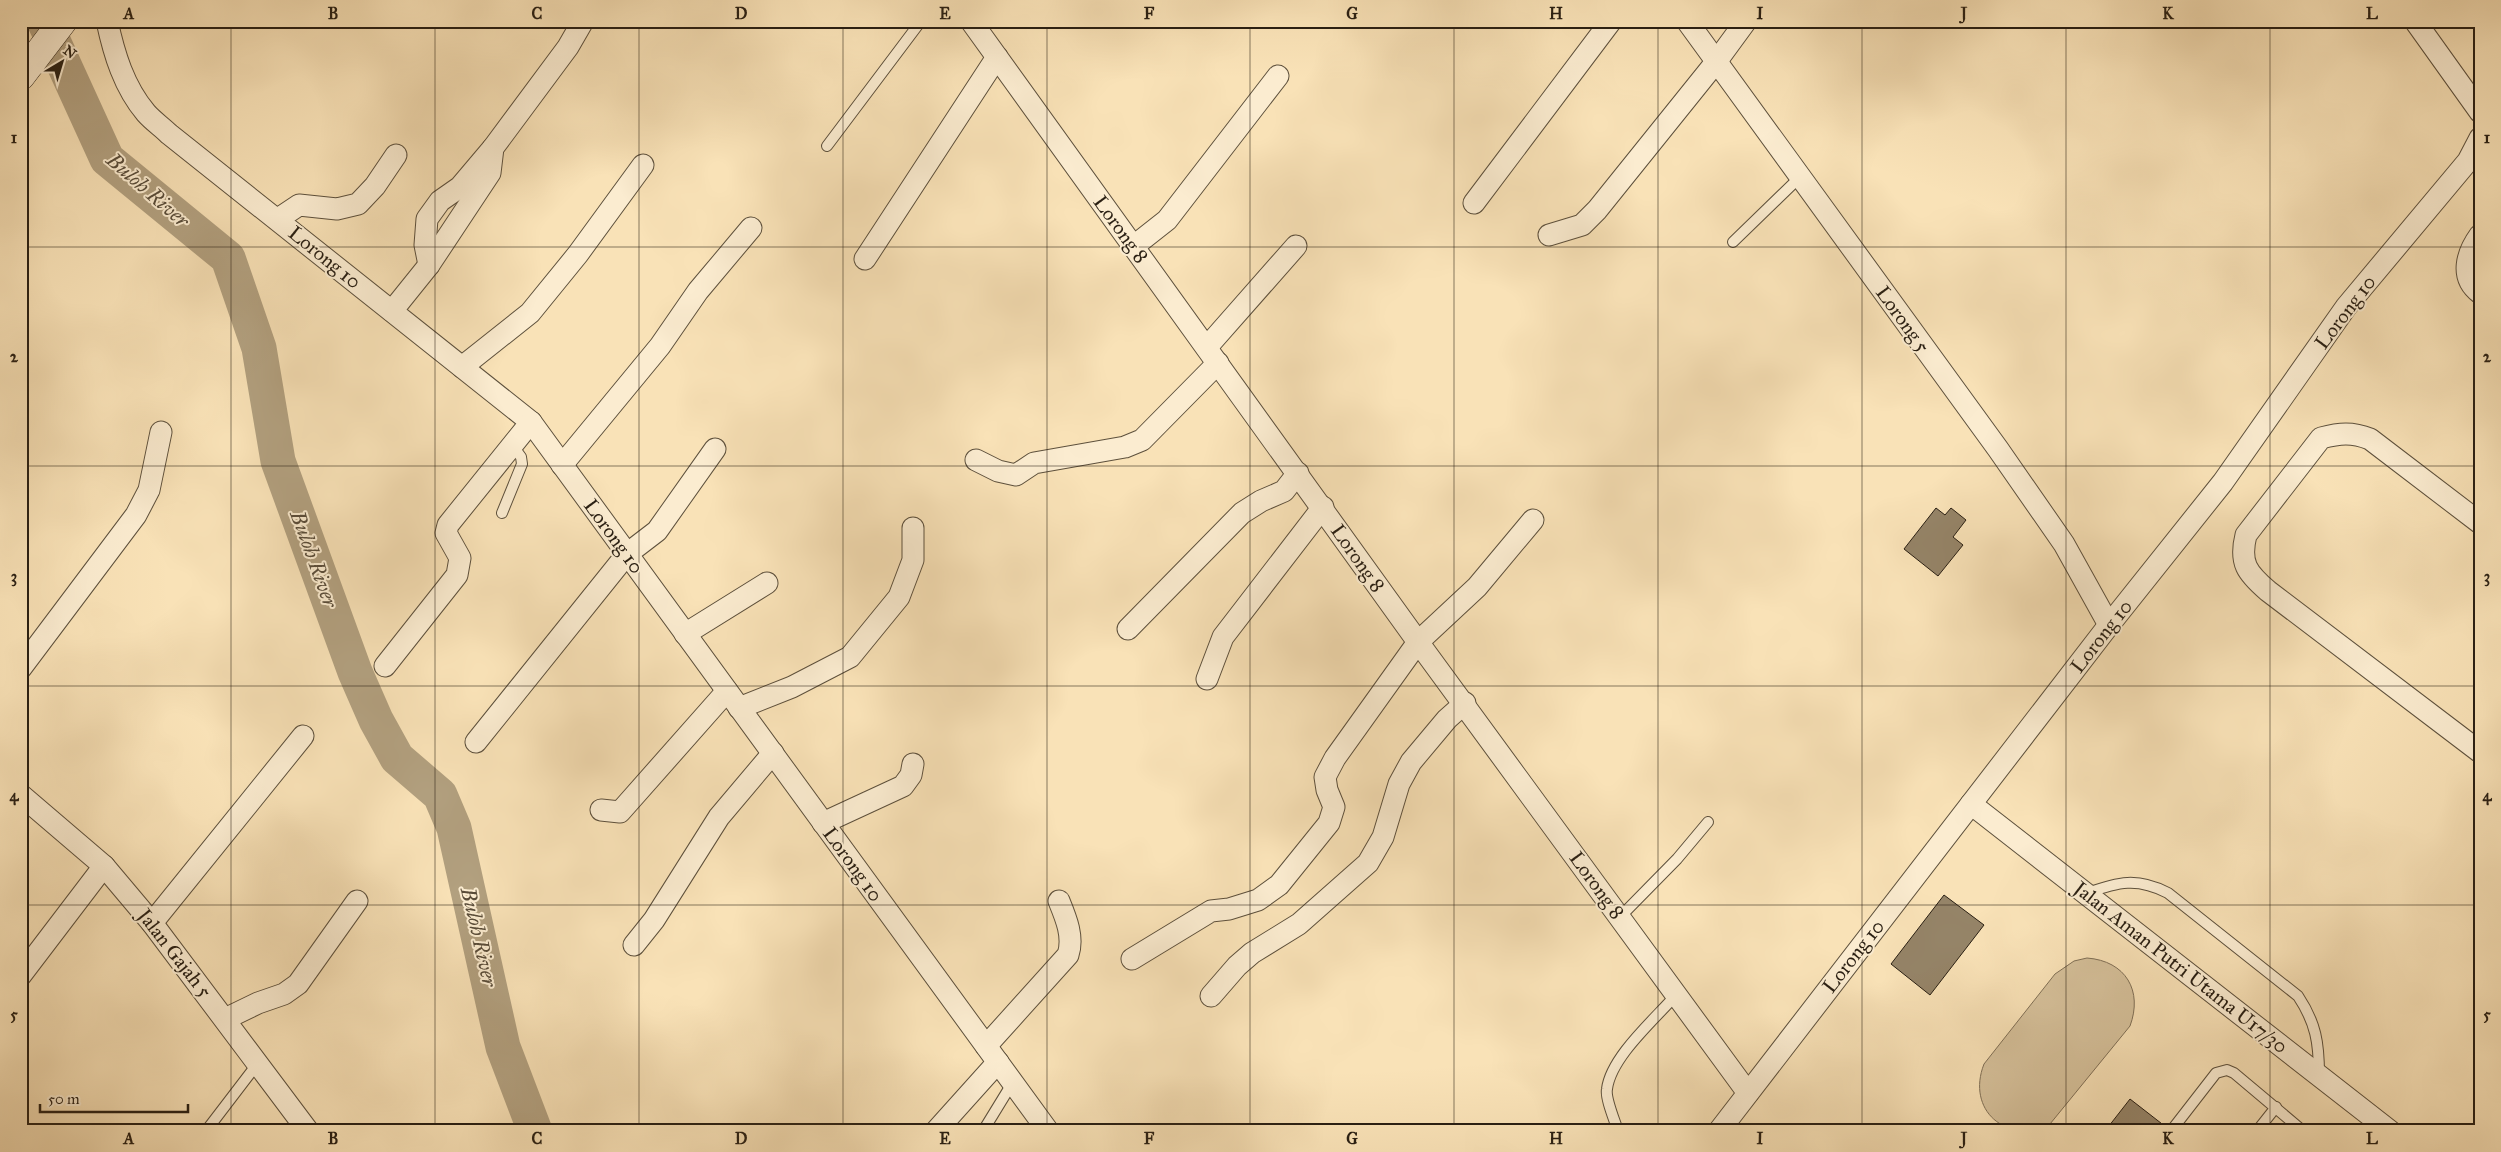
<svg xmlns="http://www.w3.org/2000/svg" width="2501" height="1152" font-family="'IM FELL Great Primer',serif">
	<rect width="100%" height="100%" fill="#f9e2b7"/>
	<filter id="stains"><feTurbulence type="fractalNoise" baseFrequency=".004" numOctaves="4"/><feColorMatrix values="0 0 0 0 .2 0 0 0 0 .09 0 0 0 0 .02 0 0 0 .5 -.17"/></filter>
	<radialGradient id="worn" r=".72"><stop offset=".6" stop-color="#630" stop-opacity="0"/><stop offset="1" stop-color="#630" stop-opacity=".3"/></radialGradient>
	<!-- green -->
	<path fill="#d6c19b" stroke="#807057" d="M 2087,958 C 2126,961 2143,991 2130,1026 L 2050,1124 C 2006,1145 1966,1110 1984,1064 L 2055,974 L 2074,961 Z"/>
	<g fill="none" stroke-linecap="round" stroke-linejoin="round">
		<!-- river -->
		<path stroke="#b2a07f" stroke-width="35" d="M 44,21 L 107,159 L 228,258 L 259,348 L 278,461 L 355,672 L 376,720 L 397,758 L 440,795 L 454,828 L 503,1047 L 535,1131"/>
	</g>
	<!-- building -->
	<g fill="#958468" stroke="#291f13">
		<path d="M 1936,508 L 1945,515 L 1951,508 L 1966,520 L 1953,537 L 1963,545 L 1938,576 L 1904,549 Z"/>
		<path d="M 1944,895 L 1984,925 L 1930,995 L 1891,964 Z"/>
		<path d="M 2130,1099 L 2166,1127 L 2164,1131 L 2105,1131 Z"/>
	</g>
	<g fill="none" stroke-linecap="round" stroke-linejoin="round">
		<defs>
			<g id="lane">
				<path d="M 827,146 L 921,21"/>
				<path d="M 1733,242 L 1800,177"/>
				<path d="M 502,513 L 522,464 L 521,457 L 513,446"/>
				<path d="M 2087,893 C 2118,882 2137,877 2168,893 L 2298,996 C 2316,1023 2319,1043 2319,1075"/>
				<path d="M 1620,917 L 1677,859 L 1708,822"/>
				<path d="M 206,1131 L 258,1063"/>
				<path d="M 983,1131 L 1013,1082"/>
				<path d="M 1618,1131 C 1615,1121 1605,1098 1607,1089 C 1611,1057 1654,1020 1675,996"/>
				<path d="M 2171,1131 L 2216,1073 L 2227,1070 L 2234,1073 L 2303,1131"/>
				<path d="M 2257,1131 L 2276,1107"/>
			</g>
			<g id="street">
				<path d="M 107,21 C 114,54 124,87 146,113 C 153,121 162,127 169,134 L 531,422 L 1048,1131"/>
				<path d="M 971,21 L 1418,642 L 1748,1093"/>
				<path d="M 1687,21 L 1998,449 L 2064,544 L 2109,625"/>
				<path d="M 2415,21 L 2480,112"/>
				<path d="M 1474,203 L 1611,21"/>
				<path d="M 278,219 L 299,205 L 337,209 L 358,204 L 375,186 L 396,155"/>
				<path d="M 1549,235 L 1582,225 L 1597,210 L 1716,62 L 1746,21"/>
				<path d="M 2480,235 C 2467,253 2459,277 2480,293"/>
				<path d="M 1134,246 L 1167,220 L 1278,76"/>
				<path d="M 865,259 L 997,57"/>
				<path d="M 429,265 L 425,245 L 427,219 L 440,201 L 460,187 L 493,148"/>
				<path d="M 392,311 L 429,265 L 490,173 L 493,148 L 568,47 L 583,21"/>
				<path d="M 1207,347 L 1296,246"/>
				<path d="M 462,367 L 530,313 L 578,254 L 643,165"/>
				<path d="M 976,460 L 998,471 L 1016,475 L 1034,463 L 1125,447 L 1142,440 L 1218,363"/>
				<path d="M 562,465 L 660,346 L 698,291 L 751,228"/>
				<path d="M 2480,523 L 2370,439 C 2352,432 2340,433 2321,438 L 2246,535 C 2239,563 2247,573 2268,591 L 2480,752"/>
				<path d="M 1128,629 L 1242,513 L 1261,501 L 1284,491 L 1298,473"/>
				<path d="M 685,634 L 767,583"/>
				<path d="M 385,666 L 457,575 L 460,558 L 446,533 L 448,525 L 531,422"/>
				<path d="M 21,668 L 136,515 L 149,490 L 161,432"/>
				<path d="M 1207,679 L 1223,637 L 1323,507"/>
				<path d="M 739,708 L 792,687 L 850,657 L 899,597 L 913,560 L 913,528"/>
				<path d="M 476,742 L 627,554 L 657,531 L 715,449"/>
				<path d="M 21,795 L 104,866 L 152,923 L 308,1131"/>
				<path d="M 1971,804 L 2390,1131"/>
				<path d="M 601,810 L 620,812 L 727,691"/>
				<path d="M 823,823 L 903,786 L 911,775 L 913,764"/>
				<path d="M 152,923 L 303,736"/>
				<path d="M 634,945 L 654,920 L 719,817 L 773,753"/>
				<path d="M 1132,959 L 1211,911 L 1229,909 L 1258,900 L 1279,885 L 1329,823 L 1334,807 L 1327,790 L 1325,777 L 1335,758 L 1418,642 L 1477,587 L 1533,520"/>
				<path d="M 21,975 L 104,866"/>
				<path d="M 1211,996 L 1237,966 L 1252,953 L 1299,924 L 1368,863 L 1383,837 L 1399,784 L 1411,762 L 1447,719 L 1465,703"/>
				<path d="M 225,1019 L 258,1003 L 284,994 L 298,984 L 357,901"/>
				<path d="M 986,1046 L 1068,955 C 1074,937 1066,918 1059,901"/>
				<path d="M 936,1131 L 998,1062"/>
				<path d="M 1719,1131 L 2109,625 L 2223,482 L 2346,307 L 2468,161 L 2480,138"/>
			</g>
			<path id="secondary" d="M 21,76 L 63,21"/>
		</defs>
		<!-- lane casing -->
		<use href="#lane" stroke="#5d503c" stroke-width="12"/>
		<!-- street casing -->
		<use href="#street" stroke="#5d503c" stroke-width="23"/>
		<!-- secondary casing -->
		<use href="#secondary" stroke="#291f13" stroke-width="29"/>
		<!-- lane -->
		<use href="#lane" stroke="#fbecd0" stroke-width="10"/>
		<!-- street -->
		<use href="#street" stroke="#fbecd0" stroke-width="21"/>
		<!-- secondary -->
		<use href="#secondary" stroke="#fbecd0" stroke-width="28"/>
	</g>
	<!-- grid -->
	<path fill="none" stroke="#291f13" stroke-width="1" stroke-opacity="0.55" d="M 231,21 L 231,1131M 435,21 L 435,1131M 639,21 L 639,1131M 843,21 L 843,1131M 1047,21 L 1047,1131M 1250,21 L 1250,1131M 1454,21 L 1454,1131M 1658,21 L 1658,1131M 1862,21 L 1862,1131M 2066,21 L 2066,1131M 2270,21 L 2270,1131M 21,247 L 2480,247M 21,466 L 2480,466M 21,686 L 2480,686M 21,905 L 2480,905"/>
	<g text-anchor="middle" stroke-width="4" stroke-linejoin="round" paint-order="stroke">
		<!-- street labels -->
		<g font-size="20" fill="#291f13" stroke="#fbecd0">
			<text transform="translate(1121 229) rotate(54)" y="7">Lorong 8</text>
			<text transform="translate(325 257) rotate(39)" y="7">Lorong 10</text>
			<text transform="translate(2345 312) rotate(-53)" y="7">Lorong 10</text>
			<text transform="translate(1903 319) rotate(54)" y="7">Lorong 5</text>
			<text transform="translate(614 536) rotate(54)" y="7">Lorong 10</text>
			<text transform="translate(1358 558) rotate(55)" y="7">Lorong 8</text>
			<text transform="translate(2101 636) rotate(-52)" y="7">Lorong 10</text>
			<text transform="translate(853 864) rotate(54)" y="7">Lorong 10</text>
			<text transform="translate(1597 885) rotate(54)" y="7">Lorong 8</text>
			<text transform="translate(175 953) rotate(52)" y="7">Jalan Gajah 5</text>
			<text transform="translate(1853 956) rotate(-52)" y="7">Lorong 10</text>
			<text transform="translate(2181 967) rotate(38)" y="7">Jalan Aman Putri Utama U17/30</text>
		</g>
		<!-- water labels -->
		<g font-size="21" font-style="italic" fill="#594c39" stroke="#fbecd0">
			<text transform="translate(148 190) rotate(41)" y="7">Buloh River</text>
			<text transform="translate(314 559) rotate(70)" y="7">Buloh River</text>
			<text transform="translate(479 937) rotate(77)" y="7">Buloh River</text>
		</g>
	</g>
	<!-- margin -->
	<rect width="2501" height="1152" fill="none" stroke="#f9e2b7" stroke-width="55"/>
	<!-- north arrow -->
	<g transform="translate(62 62) rotate(38)" stroke="#fbecd0" stroke-width="4" paint-order="stroke">
	<path d="M0-4L9 19L0 12L-9 19Z" fill="#291f13"/>
	<text y="-8" font-size="14" font-weight="bold" text-anchor="middle" fill="#291f13">N</text>
	</g>
	<!-- scale -->
	<path d="M40 1104v8h148v-8" fill="none" stroke="#291f13" stroke-width="2.5"/>
	<text x="48" y="1104" font-size="15" fill="#291f13" stroke="#fbecd0" stroke-width="4" paint-order="stroke">50 m</text>
	<rect x="28" y="28" width="2446" height="1096" fill="none" stroke="#291f13" stroke-width="2"/>
	<g font-size="16" text-anchor="middle" font-weight="bold" fill="#291f13">
		<text x="129" y="19">A</text>
		<text x="333" y="19">B</text>
		<text x="537" y="19">C</text>
		<text x="741" y="19">D</text>
		<text x="945" y="19">E</text>
		<text x="1149" y="19">F</text>
		<text x="1352" y="19">G</text>
		<text x="1556" y="19">H</text>
		<text x="1760" y="19">I</text>
		<text x="1964" y="19">J</text>
		<text x="2168" y="19">K</text>
		<text x="2372" y="19">L</text>
		<text x="14" y="143">1</text>
		<text x="2487" y="143">1</text>
		<text x="14" y="362">2</text>
		<text x="2487" y="362">2</text>
		<text x="14" y="582">3</text>
		<text x="2487" y="582">3</text>
		<text x="14" y="801">4</text>
		<text x="2487" y="801">4</text>
		<text x="14" y="1020">5</text>
		<text x="2487" y="1020">5</text>
		<text x="129" y="1144">A</text>
		<text x="333" y="1144">B</text>
		<text x="537" y="1144">C</text>
		<text x="741" y="1144">D</text>
		<text x="945" y="1144">E</text>
		<text x="1149" y="1144">F</text>
		<text x="1352" y="1144">G</text>
		<text x="1556" y="1144">H</text>
		<text x="1760" y="1144">I</text>
		<text x="1964" y="1144">J</text>
		<text x="2168" y="1144">K</text>
		<text x="2372" y="1144">L</text>
	</g>
	<rect width="100%" height="100%" filter="url(#stains)"/>
	<rect width="100%" height="100%" fill="url(#worn)"/>
</svg>
